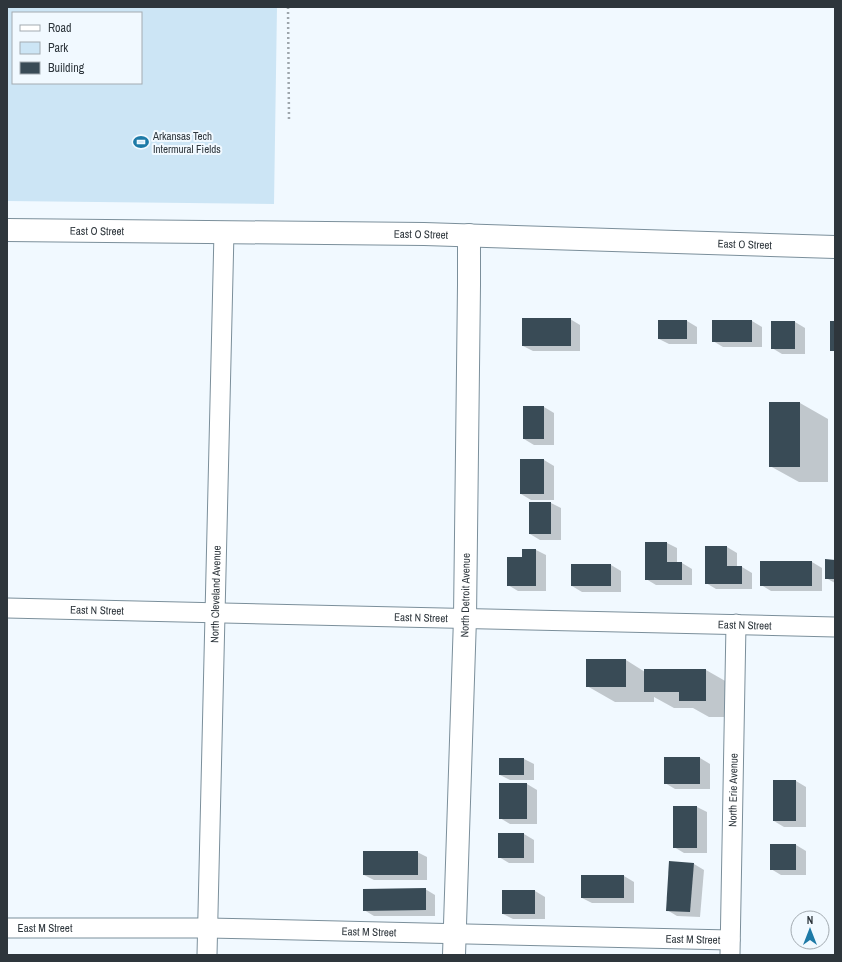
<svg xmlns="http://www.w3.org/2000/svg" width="842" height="962" font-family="'Archivo Narrow',sans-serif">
	<rect width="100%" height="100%" fill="#f1f9ff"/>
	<!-- green -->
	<path fill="#cce5f5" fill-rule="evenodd" d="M 7,7 L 277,7 L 274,204 L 7,201 ZM 13,13 L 141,13 L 141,83 L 13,83 Z"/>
	<!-- shadow -->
	<g fill="#0003">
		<path d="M 570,319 L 580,325 L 580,351 L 533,351 L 523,346 Z"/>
		<path d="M 687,321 L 697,327 L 697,344 L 669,344 L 659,339 Z"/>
		<path d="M 752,321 L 762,327 L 762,347 L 723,347 L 713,341 Z"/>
		<path d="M 772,322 L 795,322 L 805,328 L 805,354 L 782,354 L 772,348 Z"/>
		<path d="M 800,403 L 828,419 L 828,482 L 799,482 L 770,466 Z"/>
		<path d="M 544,407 L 554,413 L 554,445 L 534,445 L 524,439 Z"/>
		<path d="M 544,460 L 554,466 L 554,500 L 531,500 L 521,494 Z"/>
		<path d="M 551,503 L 561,508 L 561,540 L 540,540 L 530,534 Z"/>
		<path d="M 667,543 L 677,548 L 677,563 L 682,563 L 692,569 L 692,585 L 656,585 L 646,579 Z"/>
		<path d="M 727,547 L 737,553 L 737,567 L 742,567 L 752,573 L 752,589 L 716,589 L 706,583 Z"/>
		<path d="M 536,550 L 546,555 L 546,591 L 518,591 L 508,585 L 523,558 Z"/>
		<path d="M 835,561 L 835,583 L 826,578 Z"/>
		<path d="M 812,562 L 822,568 L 822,591 L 771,591 L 761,585 Z"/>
		<path d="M 572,565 L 611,565 L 621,571 L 621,592 L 582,592 L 572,586 Z"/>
		<path d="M 626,660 L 645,672 L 706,670 L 734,686 L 734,717 L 709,717 L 693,708 L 674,708 L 654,697 L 654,702 L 615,702 L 587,686 Z"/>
		<path d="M 665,758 L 700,758 L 710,764 L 710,789 L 675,789 L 665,783 Z"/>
		<path d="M 524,759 L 534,764 L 534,780 L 510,780 L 500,775 Z"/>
		<path d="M 796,781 L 806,787 L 806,827 L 784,827 L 774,821 Z"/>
		<path d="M 500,784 L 527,784 L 537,790 L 537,824 L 510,824 L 500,818 Z"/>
		<path d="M 674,807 L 697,807 L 707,812 L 707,853 L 684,853 L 674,847 Z"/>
		<path d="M 524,834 L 534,840 L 534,863 L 509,863 L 499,857 Z"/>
		<path d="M 771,845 L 796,845 L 806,851 L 806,875 L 781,875 L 771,869 Z"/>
		<path d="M 417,852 L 427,857 L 427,880 L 374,880 L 364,875 Z"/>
		<path d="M 694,864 L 704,870 L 700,917 L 677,916 L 667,910 Z"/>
		<path d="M 624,876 L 634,882 L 634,903 L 592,903 L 582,898 Z"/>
		<path d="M 425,889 L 435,895 L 435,916 L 374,916 L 364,910 Z"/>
		<path d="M 535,891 L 545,897 L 545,919 L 513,919 L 503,914 Z"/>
	</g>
	<!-- building -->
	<g fill="#394b56">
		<rect x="522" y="318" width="49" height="28"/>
		<rect x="658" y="320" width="29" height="19"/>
		<rect x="712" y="320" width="40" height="22"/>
		<rect x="771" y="321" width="24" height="28"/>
		<rect x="830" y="321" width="5" height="30"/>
		<rect x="769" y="402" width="31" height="65"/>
		<rect x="523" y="406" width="21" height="33"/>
		<rect x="520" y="459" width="24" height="35"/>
		<rect x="529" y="502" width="22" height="32"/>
		<path d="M 645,542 L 667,542 L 667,562 L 682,562 L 682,580 L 645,580 Z"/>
		<path d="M 705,546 L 727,546 L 727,566 L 742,566 L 742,584 L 705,584 Z"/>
		<path d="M 522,549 L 536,549 L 536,586 L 507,586 L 507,557 L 522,557 Z"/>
		<path d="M 825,559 L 835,560 L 835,579 L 825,579 Z"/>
		<rect x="760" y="561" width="52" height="25"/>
		<rect x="571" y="564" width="40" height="22"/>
		<rect x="586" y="659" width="40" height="28"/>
		<path d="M 644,669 L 706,669 L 706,701 L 679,701 L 679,692 L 644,692 Z"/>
		<rect x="664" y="757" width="36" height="27"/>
		<rect x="499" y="758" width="25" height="17"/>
		<rect x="773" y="780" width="23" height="41"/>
		<rect x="499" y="783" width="28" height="36"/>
		<rect x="673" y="806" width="24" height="42"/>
		<rect x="498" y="833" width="26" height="25"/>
		<rect x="770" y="844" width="26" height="26"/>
		<rect x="363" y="851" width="55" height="24"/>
		<path d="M 669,861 L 694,863 L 690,912 L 666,911 Z"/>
		<rect x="581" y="875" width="43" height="23"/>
		<path d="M 426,888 L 426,910 L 363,911 L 363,889 Z"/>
		<rect x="502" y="890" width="33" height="24"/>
	</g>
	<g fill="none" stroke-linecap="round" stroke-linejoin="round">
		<defs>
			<g id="minor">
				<path id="s1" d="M 7,608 L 835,627"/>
				<path id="s2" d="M 7,928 L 208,928 L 730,940"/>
				<path id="s3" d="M 207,955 L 224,232"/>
				<path id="s4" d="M 730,955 L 736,624"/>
			</g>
			<g id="tertiary">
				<path id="s5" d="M 7,230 L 424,234 L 835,247"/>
				<path id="s6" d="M 454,955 L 465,618 L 469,285 L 469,235"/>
			</g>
		</defs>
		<!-- minor casing -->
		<use href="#minor" stroke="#7b8f9b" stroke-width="21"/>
		<!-- tertiary casing -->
		<use href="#tertiary" stroke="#7b8f9b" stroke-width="24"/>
		<!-- path -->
		<path stroke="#9ea6ac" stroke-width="2.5" stroke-dasharray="2 3" stroke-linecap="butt" d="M 288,7 L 289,122"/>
		<!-- minor -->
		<use href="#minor" stroke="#fff" stroke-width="19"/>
		<!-- tertiary -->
		<use href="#tertiary" stroke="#fff" stroke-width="22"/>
	</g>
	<!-- icons -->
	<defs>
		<symbol id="stadium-bare" viewBox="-9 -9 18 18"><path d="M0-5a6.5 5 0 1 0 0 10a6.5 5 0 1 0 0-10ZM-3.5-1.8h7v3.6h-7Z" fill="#1d7aa7" stroke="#f1f9ff" stroke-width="2.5" paint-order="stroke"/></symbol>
	</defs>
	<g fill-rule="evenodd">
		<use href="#stadium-bare" x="130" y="131" width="22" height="22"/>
	</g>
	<g text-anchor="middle" stroke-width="4" stroke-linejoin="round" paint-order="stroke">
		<!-- poi labels -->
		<g font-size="11" fill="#2e363c" stroke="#f1f9ff" text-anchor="start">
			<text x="153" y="140">Arkansas Tech<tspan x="153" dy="13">Intermural Fields</tspan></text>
		</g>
		<!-- street labels -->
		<g font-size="11" fill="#2e363c" stroke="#f1f9ff">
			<text dy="4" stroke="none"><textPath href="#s5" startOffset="90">East O Street</textPath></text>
			<text dy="4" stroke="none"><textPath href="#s5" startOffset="414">East O Street</textPath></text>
			<text dy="4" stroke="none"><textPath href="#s5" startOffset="738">East O Street</textPath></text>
			<text dy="4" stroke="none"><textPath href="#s3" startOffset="361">North Cleveland Avenue</textPath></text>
			<text dy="4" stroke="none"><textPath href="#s6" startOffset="360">North Detroit Avenue</textPath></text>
			<text dy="4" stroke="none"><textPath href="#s1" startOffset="90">East N Street</textPath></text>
			<text dy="4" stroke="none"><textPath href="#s1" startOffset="414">East N Street</textPath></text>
			<text dy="4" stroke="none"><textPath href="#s1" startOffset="738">East N Street</textPath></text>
			<text dy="4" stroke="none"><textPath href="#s4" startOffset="165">North Erie Avenue</textPath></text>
			<text dy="4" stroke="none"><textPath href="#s2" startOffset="38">East M Street</textPath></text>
			<text dy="4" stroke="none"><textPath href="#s2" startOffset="362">East M Street</textPath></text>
			<text dy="4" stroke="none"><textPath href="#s2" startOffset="686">East M Street</textPath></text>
		</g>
	</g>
	<!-- border -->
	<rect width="842" height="962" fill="none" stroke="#2e363c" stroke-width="16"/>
	<!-- legend -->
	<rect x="12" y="12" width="130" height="72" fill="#f1f9ff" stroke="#a3abb1"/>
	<rect x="20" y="25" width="20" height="6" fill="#ffffff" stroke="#a3abb1"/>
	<text x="48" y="32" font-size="12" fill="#2e363c">Road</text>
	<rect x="20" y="42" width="20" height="12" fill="#cce5f5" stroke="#a3abb1"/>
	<text x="48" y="52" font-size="12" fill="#2e363c">Park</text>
	<rect x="20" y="62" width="20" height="12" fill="#394b56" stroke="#a3abb1"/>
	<text x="48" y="72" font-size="12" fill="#2e363c">Building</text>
	<!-- north arrow -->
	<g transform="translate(810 930)"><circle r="19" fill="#f1f9ff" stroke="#a3abb1"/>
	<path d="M0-3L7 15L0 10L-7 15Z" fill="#1d7aa7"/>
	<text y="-6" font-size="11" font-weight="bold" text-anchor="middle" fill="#2e363c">N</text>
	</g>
</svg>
